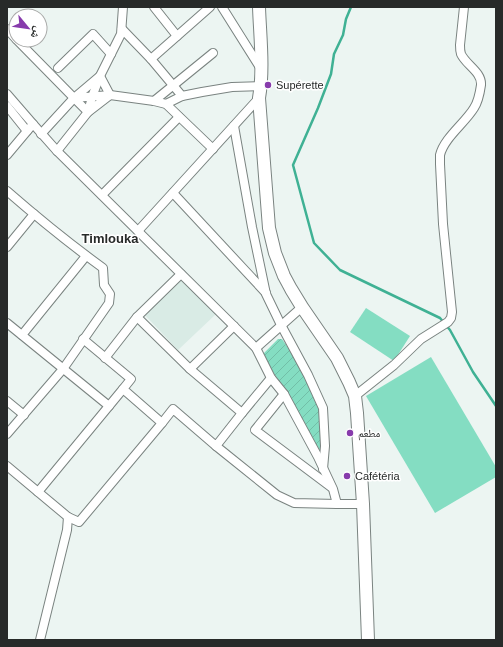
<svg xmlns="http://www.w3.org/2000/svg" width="503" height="647" font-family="Arial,'Noto Naskh Arabic',sans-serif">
	<defs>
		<pattern id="garden-furrows" width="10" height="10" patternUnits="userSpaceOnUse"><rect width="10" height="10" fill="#84ddc2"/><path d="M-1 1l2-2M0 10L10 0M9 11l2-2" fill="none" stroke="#72bea7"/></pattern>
	</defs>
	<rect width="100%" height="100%" fill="#ecf5f2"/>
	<!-- built -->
	<path fill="#d9ebe5" d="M 183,278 L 216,314 L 178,350 L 144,314 Z"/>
	<!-- garden -->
	<path fill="url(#garden-furrows)" d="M 278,339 L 282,339 L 297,361 L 321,407 L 321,451 L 320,451 L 318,448 L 290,398 L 264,358 L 263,354 Z"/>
	<!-- pitch -->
	<g fill="#84ddc2">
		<path d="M 366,308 L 410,336 L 394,361 L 350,332 Z"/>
		<path d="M 431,357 L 496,467 L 496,477 L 435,513 L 366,396 Z"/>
	</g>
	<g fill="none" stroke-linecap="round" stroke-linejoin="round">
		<!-- stream -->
		<path stroke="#3fb194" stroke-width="2.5" d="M 351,7 L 346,19 L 343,35 L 334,54 L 331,74 L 318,108 L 293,165 L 314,243 L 340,270 L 440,318 L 450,330 L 473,372 L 496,406"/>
		<defs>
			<g id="street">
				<path d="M 154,7 L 177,36"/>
				<path d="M 222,7 L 261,69"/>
				<path d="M 7,29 L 16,39"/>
				<path d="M 122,29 L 151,59 L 182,96"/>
				<path d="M 17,40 L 74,98 L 88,112 L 110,95 L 100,76 L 74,98"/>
				<path d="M 151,59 L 210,7"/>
				<path d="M 58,68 L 93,34 L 111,54"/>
				<path d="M 7,94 L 33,124 L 57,151 L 256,348 L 271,378 L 284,394 L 318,457 L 333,489 L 337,504 L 363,504"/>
				<path d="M 154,101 L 213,53"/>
				<path d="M 166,104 L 182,96 L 202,92 L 232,87 L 261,86"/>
				<path d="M 7,106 L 27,131"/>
				<path d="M 234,126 L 252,227 L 266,294 L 281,325 L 308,375 L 323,408 L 325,446 L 323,469"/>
				<path d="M 41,134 L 74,98 L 110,95 L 154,101 L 166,104 L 213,149"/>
				<path d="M 57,151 L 88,112 L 92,97 L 100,76 L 121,34 L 123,7"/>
				<path d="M 7,155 L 33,124"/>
				<path d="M 7,191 C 38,218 70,244 103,268 L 104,285 L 110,294 L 109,303 L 63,369 L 7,434"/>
				<path d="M 173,193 L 266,293"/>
				<path d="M 102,195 L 179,117"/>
				<path d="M 138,231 L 259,98"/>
				<path d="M 7,247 L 34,214"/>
				<path d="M 137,317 L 190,369 L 234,326"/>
				<path d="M 7,323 L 109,406"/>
				<path d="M 22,335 L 86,256"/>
				<path d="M 256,348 L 302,307"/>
				<path d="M 105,358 L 137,317 L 181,274"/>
				<path d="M 190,369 L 242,413"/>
				<path d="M 284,394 L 255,430 L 331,487"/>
				<path d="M 355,396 L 394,365 L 421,339 L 448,322 L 451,318 L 452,312 L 443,224 L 440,164 C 440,162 440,158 440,155 C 444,138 465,123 474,108 C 478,102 480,92 481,85 C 482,72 466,65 461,54 C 460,51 460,49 460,45 L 464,7"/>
				<path d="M 7,401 L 24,415"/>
				<path d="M 162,423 L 173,409 L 216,446 L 242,413 L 271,378"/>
				<path d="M 216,446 L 277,495 L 294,503 L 337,504"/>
				<path d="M 7,466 L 68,517 L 79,522 L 162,423 L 123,389 L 131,379 L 83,339"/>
				<path d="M 38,492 L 123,389"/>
				<path d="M 40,640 L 67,530 L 68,517"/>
			</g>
			<path id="secondary" d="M 259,7 C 260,36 264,69 259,98 L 269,228 L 275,253 L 284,276 L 291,289 L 302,307 L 337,358 L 349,382 L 355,396 L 357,413 L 363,504 L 368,640"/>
		</defs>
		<!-- street casing -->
		<use href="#street" stroke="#7a8380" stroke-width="10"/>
		<!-- secondary casing -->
		<use href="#secondary" stroke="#7a8380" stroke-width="14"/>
		<!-- street -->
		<use href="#street" stroke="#fff" stroke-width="8"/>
		<!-- secondary -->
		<use href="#secondary" stroke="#fff" stroke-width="12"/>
	</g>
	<!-- markers -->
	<g fill="#873bac" stroke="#fff" stroke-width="1.5">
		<circle cx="268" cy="85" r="4"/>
		<circle cx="350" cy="433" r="4"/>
		<circle cx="347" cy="476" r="4"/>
	</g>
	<g text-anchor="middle" stroke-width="3" stroke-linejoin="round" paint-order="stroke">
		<!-- poi labels -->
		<g font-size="11" fill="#272a29" stroke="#fff" text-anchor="start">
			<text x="276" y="89">Supérette</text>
			<text x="358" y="437">مطعم</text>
			<text x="355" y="480">Cafétéria</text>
		</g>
		<!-- quarter labels -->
		<g font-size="13" font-weight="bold" fill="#272a29" stroke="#fff">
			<text x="110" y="243">Timlouka</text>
		</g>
	</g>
	<!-- border -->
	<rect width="503" height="647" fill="none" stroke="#272a29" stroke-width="16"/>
	<!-- north arrow -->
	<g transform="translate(28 28) rotate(119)"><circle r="19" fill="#ffffff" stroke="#a9aaa9"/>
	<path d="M0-3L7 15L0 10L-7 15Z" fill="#873bac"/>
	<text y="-6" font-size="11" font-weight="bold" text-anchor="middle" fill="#272a29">ش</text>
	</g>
</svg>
